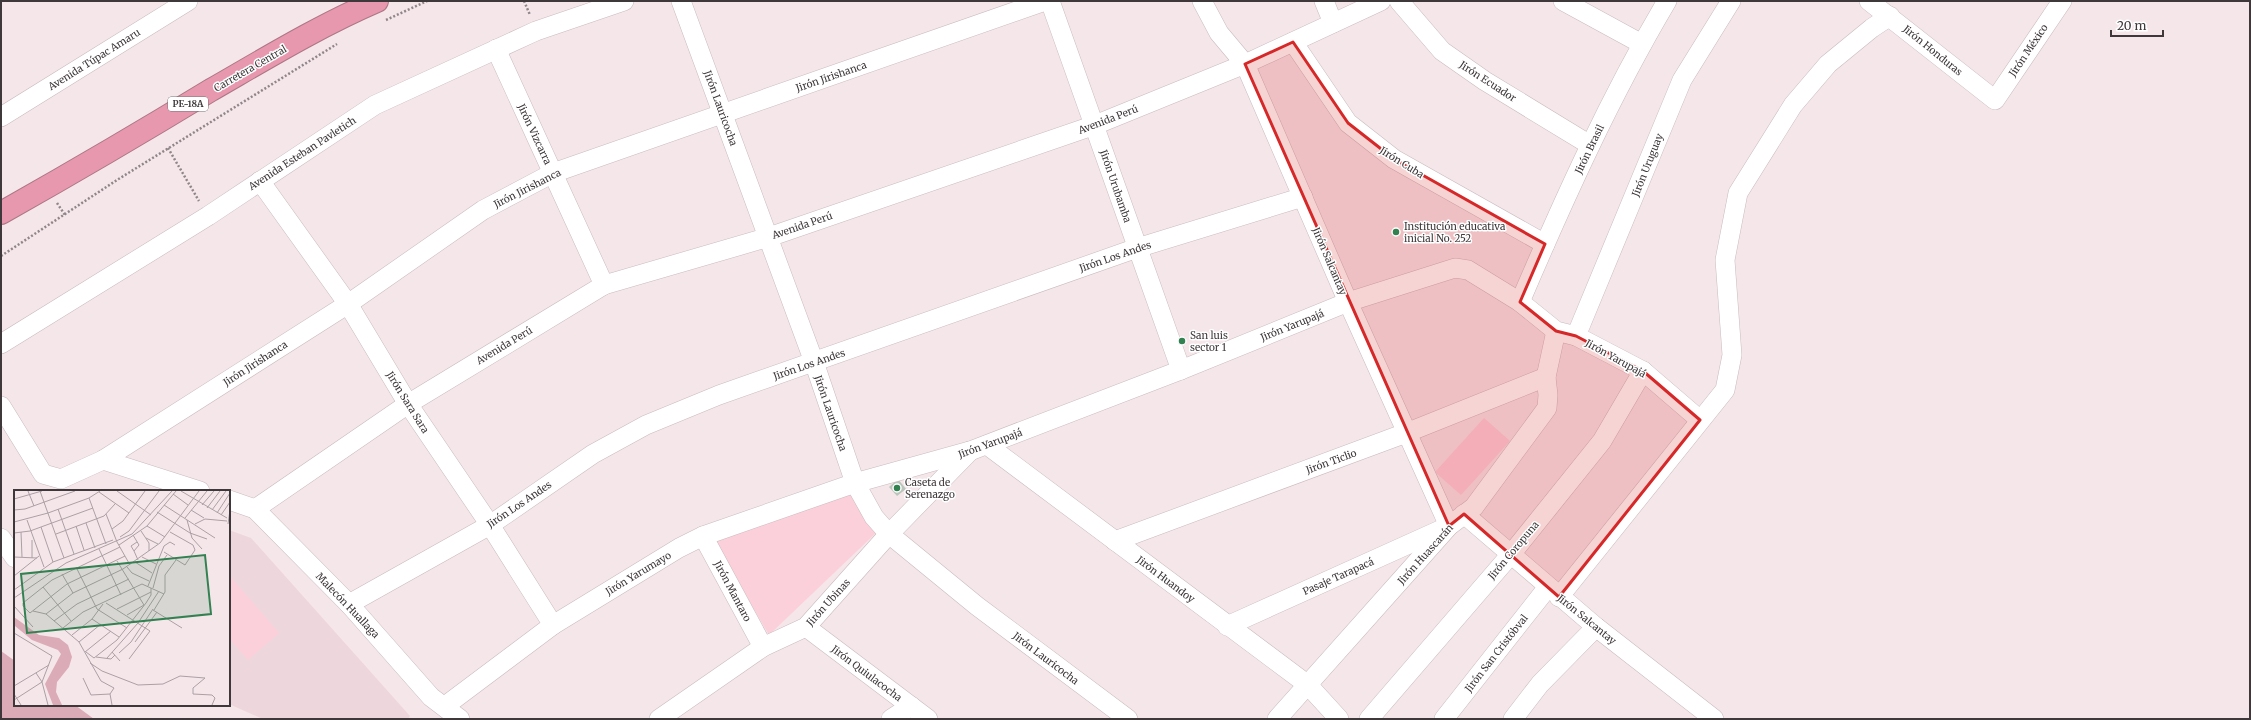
<svg xmlns="http://www.w3.org/2000/svg" width="2251" height="720" font-family="Merriweather,serif">
	<rect width="100%" height="100%" fill="#f5e6ea"/>
	<!-- built -->
	<path fill="#edd6dc" d="M 229,530 L 251,538 L 410,716 L 408,719 L 263,719 L 229,704 Z"/>
	<!-- green -->
	<g fill="#fcd0db">
		<path d="M 1484,418 L 1510,441 L 1461,495 L 1435,472 Z"/>
		<path d="M 849,493 L 877,532 L 769,635 L 715,542 Z"/>
		<path d="M 229,575 L 279,633 L 248,660 L 229,638 Z"/>
	</g>
	<!-- water -->
	<path fill="#dbabb8" d="M 1,651 L 15,661 L 15,705 L 75,705 L 94,719 L 1,719 Z"/>
	<!-- building -->
	<path fill="#bac5bd" d="M 898,479 L 906,489 L 897,496 L 889,487 Z"/>
	<g fill="none" stroke-linecap="round" stroke-linejoin="round">
		<defs>
			<g id="street">
				<path d="M 681,1 L 814,362 L 855,483 L 874,517 L 889,534 L 977,606 L 1128,719"/>
				<path d="M 1050,1 L 1181,370"/>
				<path d="M 1202,1 L 1219,33 L 1245,64 L 1348,302 L 1449,526 L 1227,626"/>
				<path d="M 1324,1 L 1333,23"/>
				<path d="M 1399,1 L 1442,51 L 1485,81 L 1590,145"/>
				<path d="M 1563,1 L 1642,44"/>
				<path d="M 1869,1 L 1995,100 L 2062,1"/>
				<path d="M 1293,42 L 1348,123 L 1394,159 L 1545,244"/>
				<path d="M 496,49 L 604,285"/>
				<path d="M 1,117 L 188,1"/>
				<path d="M 260,181 L 348,304 L 408,404 L 490,525 L 553,625"/>
				<path d="M 1520,302 C 1564,199 1610,97 1667,1"/>
				<path d="M 1576,336 L 1682,80 L 1731,1"/>
				<path d="M 1,344 L 208,216 L 375,105 L 536,31 L 624,1"/>
				<path d="M 1,406 L 43,474 L 61,479 L 103,460 L 348,304 L 483,210 L 553,173 L 1045,1"/>
				<path d="M 987,445 L 1308,685 L 1339,719"/>
				<path d="M 103,460 L 200,491"/>
				<path d="M 229,500 L 255,509 L 349,604 L 431,697 L 460,719"/>
				<path d="M 255,509 L 408,404 L 604,285 L 769,237 L 1095,125 L 1245,64 L 1381,1"/>
				<path d="M 1464,514 L 1596,627 L 1714,719"/>
				<path d="M 703,536 L 763,647"/>
				<path d="M 1,538 L 15,558"/>
				<path d="M 1115,541 L 1406,433 L 1546,377"/>
				<path d="M 1559,597 L 1725,390 L 1732,355 L 1725,260 L 1738,193 L 1793,105 L 1828,64 L 1872,28 L 1890,16"/>
				<path d="M 349,604 L 490,525 L 593,454 L 646,425 L 719,395 L 1137,248 L 1303,197"/>
				<path d="M 806,627 L 928,719"/>
				<path d="M 445,706 L 553,625 L 679,548 L 703,536 L 855,483 L 970,451 L 1181,370 L 1348,302 L 1455,268 L 1468,270 L 1520,302 L 1556,331 L 1576,336 L 1643,371 L 1700,420"/>
				<path d="M 659,719 L 763,647 L 806,627 L 889,534 L 970,451"/>
				<path d="M 891,719 L 911,706"/>
				<path d="M 1277,719 L 1449,526 L 1474,507 L 1547,408 L 1548,395 L 1546,377 L 1556,331"/>
				<path d="M 1369,719 L 1512,553 L 1602,441 L 1643,371"/>
				<path d="M 1444,719 L 1548,587"/>
				<path d="M 1513,719 L 1540,684 L 1596,627"/>
			</g>
			<path id="highway" d="M 1,213 C 72,173 142,132 211,90 C 265,59 319,26 377,1"/>
		</defs>
		<!-- street casing -->
		<use href="#street" stroke="#c9bbbe" stroke-width="20"/>
		<!-- highway casing -->
		<use href="#highway" stroke="#ac7685" stroke-width="24"/>
		<!-- path -->
		<g stroke="#908689" stroke-width="2.5" stroke-dasharray="2 2" stroke-linecap="butt">
			<path d="M 524,1 L 530,15"/>
			<path d="M 386,20 L 427,1"/>
			<path d="M 168,148 L 199,201"/>
			<path d="M 57,203 L 65,215"/>
			<path d="M 1,256 L 117,180 L 337,44"/>
		</g>
		<!-- street -->
		<use href="#street" stroke="#fff" stroke-width="19"/>
		<!-- highway -->
		<use href="#highway" stroke="#e797ae" stroke-width="22"/>
	</g>
	<!-- marked area -->
	<path fill="#d62828" fill-opacity="0.2" stroke="#d62828" stroke-width="3" stroke-linejoin="round" d="M 1293,42 L 1348,123 L 1394,159 L 1545,244 L 1520,302 L 1556,331 L 1576,336 L 1643,371 L 1700,420 L 1559,597 L 1464,514 L 1449,526 L 1245,64 Z"/>
	<!-- markers -->
	<g fill="#328151" stroke="#fff" stroke-width="1.5">
		<circle cx="1396" cy="232" r="4"/>
		<circle cx="1182" cy="341" r="4"/>
		<circle cx="897" cy="488" r="4"/>
	</g>
	<g text-anchor="middle" stroke-width="3" stroke-linejoin="round" paint-order="stroke">
		<!-- shield labels -->
		<rect fill="#fff" stroke="#787475" stroke-width="1" x="168" y="97" width="40" height="14" rx="3"/>
		<g font-size="9" font-weight="bold" fill="#3e383a">
			<text x="188" y="107">PE-18A</text>
		</g>
		<!-- street labels -->
		<g font-size="10" fill="#3e383a" stroke="#fff">
			<text transform="translate(1933 50) rotate(39)" y="4">Jirón Honduras</text>
			<text transform="translate(2028 50) rotate(-56)" y="4">Jirón México</text>
			<text transform="translate(94 59) rotate(-32)" y="4">Avenida Túpac Amaru</text>
			<text transform="translate(250 68) rotate(-30)" y="4">Carretera Central</text>
			<text transform="translate(831 76) rotate(-19)" y="4">Jirón Jirishanca</text>
			<text transform="translate(1488 81) rotate(33)" y="4">Jirón Ecuador</text>
			<text transform="translate(721 108) rotate(70)" y="4">Jirón Lauricocha</text>
			<text transform="translate(1108 119) rotate(-21)" y="4">Avenida Perú</text>
			<text transform="translate(535 134) rotate(65)" y="4">Jirón Vizcarra</text>
			<text transform="translate(1589 149) rotate(-64)" y="4">Jirón Brasil</text>
			<text transform="translate(302 153) rotate(-33)" y="4">Avenida Esteban Pavletich</text>
			<text transform="translate(1402 162) rotate(32)" y="4">Jirón Cuba</text>
			<text transform="translate(1647 165) rotate(-68)" y="4">Jirón Uruguay</text>
			<text transform="translate(1116 186) rotate(71)" y="4">Jirón Urubamba</text>
			<text transform="translate(527 188) rotate(-27)" y="4">Jirón Jirishanca</text>
			<text transform="translate(802 225) rotate(-19)" y="4">Avenida Perú</text>
			<text transform="translate(1115 256) rotate(-19)" y="4">Jirón Los Andes</text>
			<text transform="translate(1330 261) rotate(67)" y="4">Jirón Salcantay</text>
			<text transform="translate(1292 325) rotate(-22)" y="4">Jirón Yarupajá</text>
			<text transform="translate(504 345) rotate(-31)" y="4">Avenida Perú</text>
			<text transform="translate(1616 358) rotate(29)" y="4">Jirón Yarupajá</text>
			<text transform="translate(255 363) rotate(-33)" y="4">Jirón Jirishanca</text>
			<text transform="translate(809 364) rotate(-19)" y="4">Jirón Los Andes</text>
			<text transform="translate(408 402) rotate(58)" y="4">Jirón Sara Sara</text>
			<text transform="translate(831 413) rotate(71)" y="4">Jirón Lauricocha</text>
			<text transform="translate(990 443) rotate(-20)" y="4">Jirón Yarupajá</text>
			<text transform="translate(1331 461) rotate(-20)" y="4">Jirón Ticlio</text>
			<text transform="translate(519 504) rotate(-34)" y="4">Jirón Los Andes</text>
			<text transform="translate(1513 550) rotate(-50)" y="4">Jirón Coropuna</text>
			<text transform="translate(1425 554) rotate(-48)" y="4">Jirón Huascarán</text>
			<text transform="translate(638 573) rotate(-31)" y="4">Jirón Yarumayo</text>
			<text transform="translate(1338 576) rotate(-24)" y="4">Pasaje Tarapacá</text>
			<text transform="translate(1166 579) rotate(37)" y="4">Jirón Huandoy</text>
			<text transform="translate(733 591) rotate(62)" y="4">Jirón Mantaro</text>
			<text transform="translate(828 602) rotate(-48)" y="4">Jirón Ubinas</text>
			<text transform="translate(348 605) rotate(46)" y="4">Malecón Huallaga</text>
			<text transform="translate(1587 619) rotate(39)" y="4">Jirón Salcantay</text>
			<text transform="translate(1496 653) rotate(-52)" y="4">Jirón San Cristóbval</text>
			<text transform="translate(1046 658) rotate(37)" y="4">Jirón Lauricocha</text>
			<text transform="translate(867 673) rotate(37)" y="4">Jirón Quiulacocha</text>
		</g>
		<!-- poi labels -->
		<g font-size="10" fill="#3e383a" stroke="#fff" text-anchor="start">
			<text x="1404" y="230">Institución educativa<tspan x="1404" dy="12">inicial No. 252</tspan></text>
			<text x="1190" y="339">San luis<tspan x="1190" dy="12">sector 1</tspan></text>
			<text x="905" y="486">Caseta de<tspan x="905" dy="12">Serenazgo</tspan></text>
		</g>
	</g>
	<!-- overview -->
	<g transform="translate(14 490)">
		<rect width="216" height="216" fill="#f5e6ea"/>
		<path d="M 0,127 L 25,145 L 45,148 L 54,155 L 58,167 L 55,177 L 43,192 L 42,202 L 48,215 L 39,215 L 31,194 L 47,164 L 44,160 L 18,150 L 1,136 Z" fill="#dbabb8"/>
		<path fill="none" stroke="#aca0a4" stroke-width="1" d="M 14,1 L 20,16M 26,1 L 50,68M 103,1 L 137,25M 167,1 L 213,28M 85,2 L 115,23M 159,4 L 174,15M 75,8 L 92,54M 0,9 L 28,1M 150,15 L 201,48M 188,15 L 200,1M 193,18 L 206,1M 44,19 L 60,64M 0,20 L 11,19 L 61,1M 177,20 L 190,28M 198,20 L 212,1M 143,22 L 176,43 L 193,49M 203,23 L 216,3M 92,24 L 103,52 L 116,75M 207,25 L 216,12M 171,28 L 193,1M 13,30 L 30,77M 173,30 L 178,48 L 188,59M 0,32 L 34,23 L 75,8 L 86,1M 72,33 L 81,58M 181,34 L 191,29 L 213,31M 214,34 L 216,20M 62,36 L 70,60M 133,36 L 151,47M 27,37 L 39,72M 98,39 L 109,31 L 131,1M 127,41 L 135,53 L 135,61M 7,42 L 8,67M 0,43 L 16,41 L 79,18M 42,44 L 90,26 L 101,14M 119,45 L 125,55 L 120,61 L 124,70M 106,47 L 115,41 L 145,1M 132,48 L 144,54M 18,50 L 18,68M 105,55 L 133,36 L 162,1M 150,56 L 156,52 L 161,55M 106,57 L 38,90 L 9,113 L 9,116 L 16,123 L 53,94 L 111,66M 85,59 L 107,105M 120,61 L 117,56 L 123,52M 150,62 L 171,75 L 181,60 L 179,55 L 156,42M 0,67 L 23,68M 128,67 L 142,74M 103,71 L 130,115 L 113,125M 121,72 L 138,83M 62,77 L 83,119 L 113,138M 113,77 L 118,83 L 135,91M 48,84 L 59,103M 0,86 L 25,66M 134,96 L 150,56M 29,97 L 57,131M 139,98 L 145,76 L 153,65M 0,100 L 39,72 L 99,50M 0,108 L 52,73 L 118,44 L 158,1M 92,113 L 136,141 L 115,169M 0,116 L 19,137M 103,119 L 137,102M 139,120 L 168,138M 140,120 L 151,102 L 151,85 L 162,70M 19,121 L 32,124 L 65,152 L 87,191 L 100,198 L 96,204 L 98,215M 32,124 L 59,103 L 109,79 L 146,53 L 185,1M 78,129 L 105,147M 40,131 L 63,114 L 115,89M 49,138 L 69,122 L 128,94 L 150,104M 0,143 L 38,166 L 28,192 L 34,215M 58,145 L 78,129 L 89,114M 65,152 L 87,134M 121,152 L 143,122M 71,162 L 97,141M 72,162 L 80,168 L 103,150 L 132,113 L 137,105 L 137,98M 98,162 L 106,171M 105,163 L 117,152 L 139,119M 82,167 L 97,169 L 101,165M 93,168 L 124,133 L 145,101M 76,173 L 88,181 L 124,195 L 149,194 L 166,186 L 191,188 L 179,198 L 179,204 L 198,205 L 201,208 L 198,215M 69,188 L 77,205 L 96,204M 0,196 L 35,175M 0,204 L 7,215M 0,210 L 28,192 L 22,183"/>
		<path fill="#328151" fill-opacity="0.15" stroke="#328151" stroke-width="2" d="M 191,65 L 197,124 L 13,143 L 7,84 Z"/>
		<rect width="216" height="216" fill="none" stroke="#3e383a" stroke-width="2"/>
	</g>
	<!-- border -->
	<rect width="2251" height="720" fill="none" stroke="#3e383a" stroke-width="4"/>
	<!-- scale -->
	<path d="M2111 30v6h52v-6" fill="none" stroke="#3e383a" stroke-width="2"/>
	<text x="2117" y="30" font-size="12" fill="#3e383a" stroke="#ffffff" stroke-width="3" paint-order="stroke">20 m</text>
</svg>
